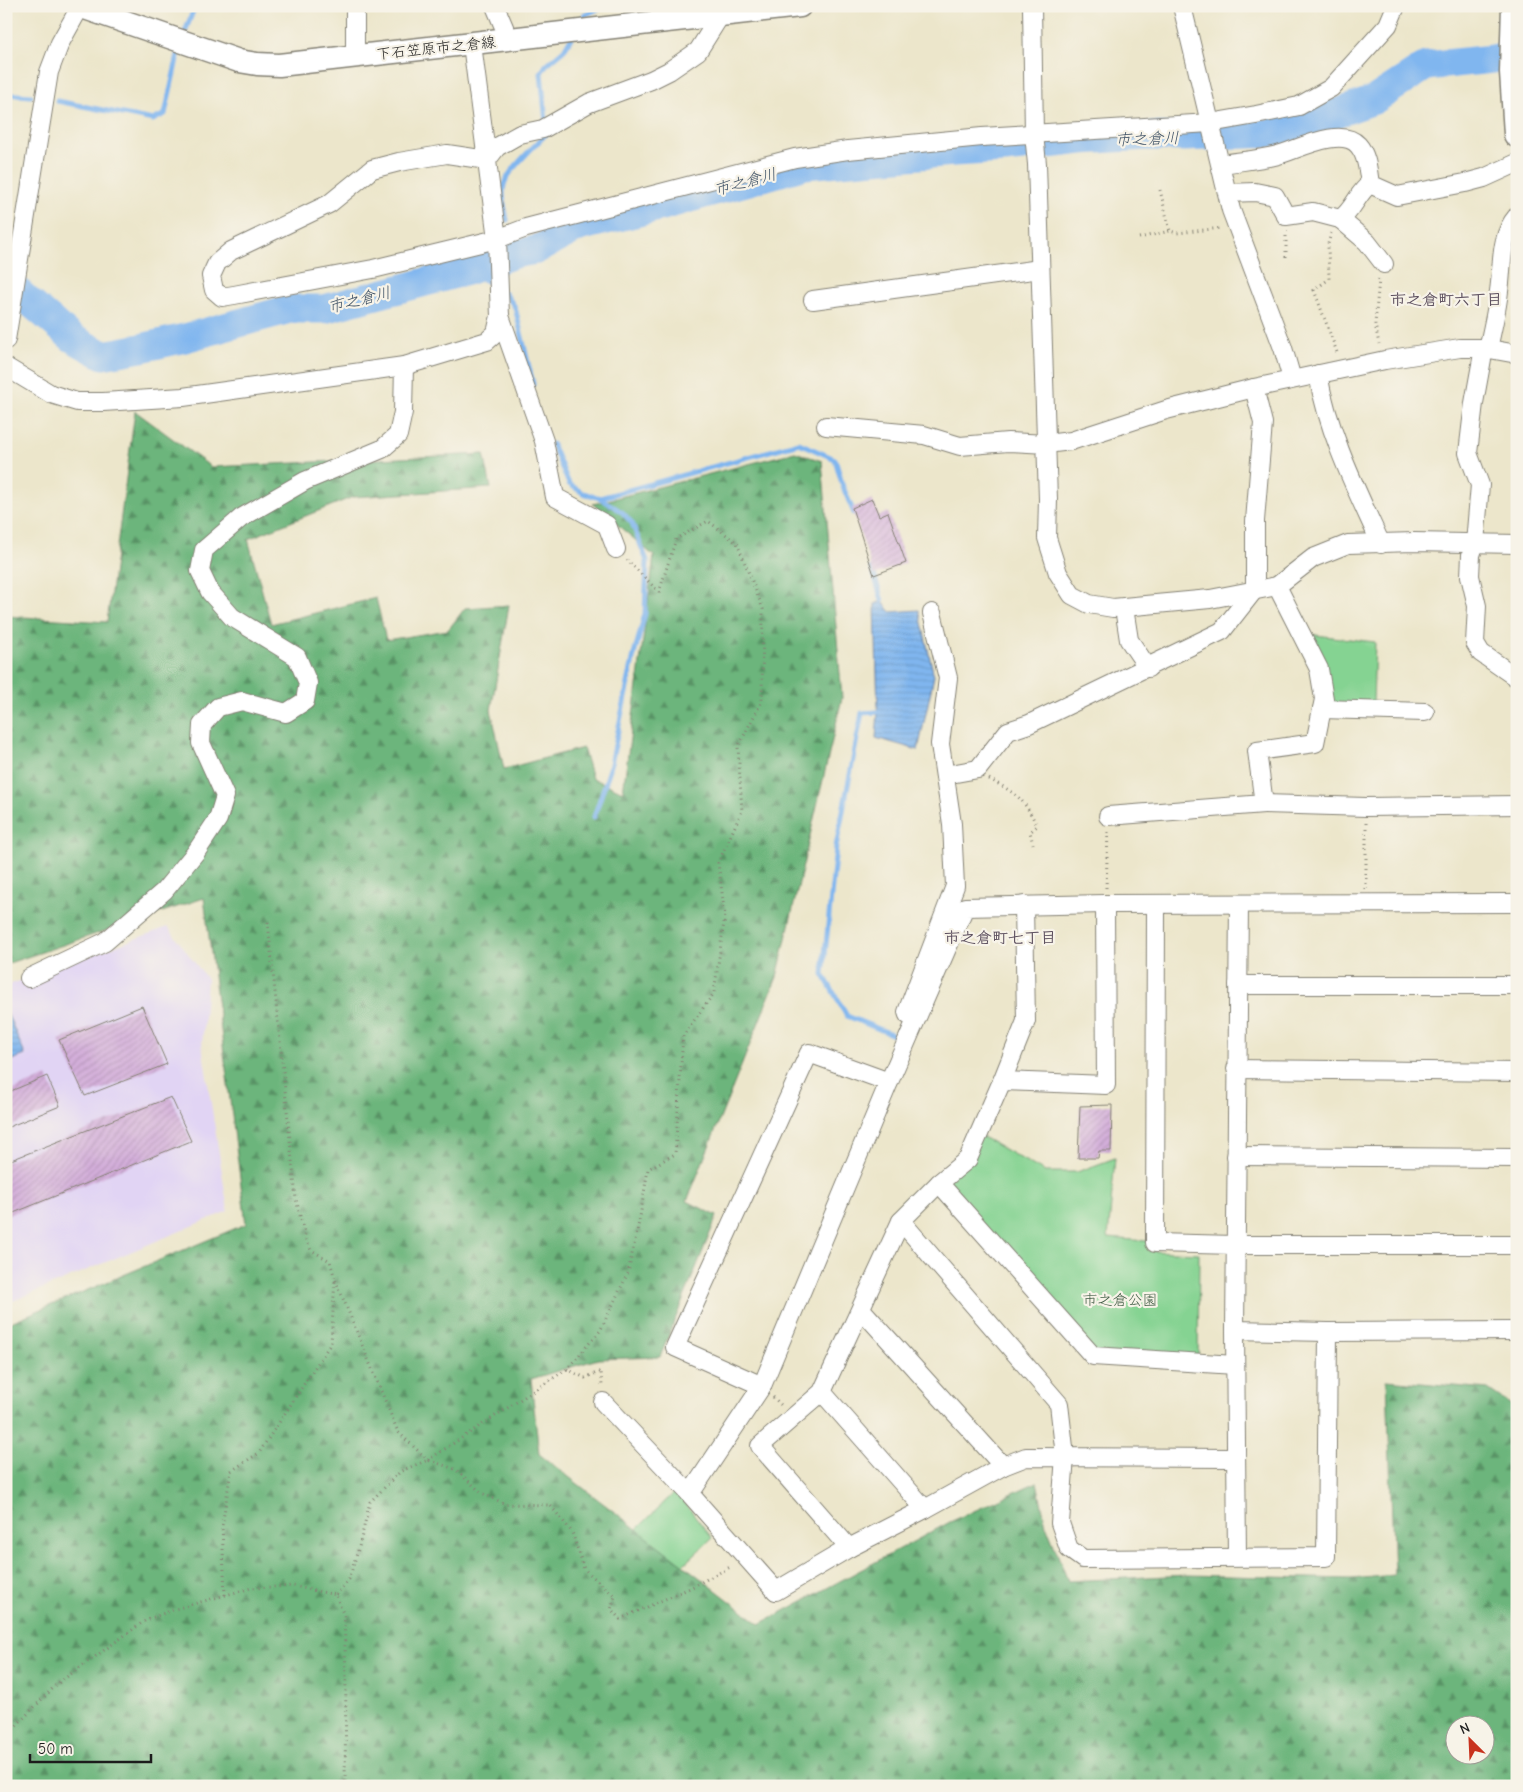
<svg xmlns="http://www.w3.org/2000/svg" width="1523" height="1792" font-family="'Comic Neue','Klee One',sans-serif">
	<defs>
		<pattern id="forest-firs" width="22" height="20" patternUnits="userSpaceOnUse" patternTransform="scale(1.25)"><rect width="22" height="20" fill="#6cb57c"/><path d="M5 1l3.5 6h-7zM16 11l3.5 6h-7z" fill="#589265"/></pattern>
		<pattern id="water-rules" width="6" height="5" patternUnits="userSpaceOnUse" patternTransform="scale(1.25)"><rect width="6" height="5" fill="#80b6ef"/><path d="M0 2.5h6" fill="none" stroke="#6e9ccc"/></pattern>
		<pattern id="building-hatch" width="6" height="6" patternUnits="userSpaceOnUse" patternTransform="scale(1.25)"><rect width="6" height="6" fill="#d3aeda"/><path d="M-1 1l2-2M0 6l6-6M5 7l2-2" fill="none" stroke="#b595ba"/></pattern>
	</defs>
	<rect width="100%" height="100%" fill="#f7f3e8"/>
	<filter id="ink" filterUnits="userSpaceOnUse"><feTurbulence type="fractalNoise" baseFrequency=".02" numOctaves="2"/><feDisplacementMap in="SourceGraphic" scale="10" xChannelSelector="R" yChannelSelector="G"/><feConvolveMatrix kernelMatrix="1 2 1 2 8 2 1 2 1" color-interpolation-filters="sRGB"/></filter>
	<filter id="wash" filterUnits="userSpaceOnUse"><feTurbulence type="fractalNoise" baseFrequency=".0096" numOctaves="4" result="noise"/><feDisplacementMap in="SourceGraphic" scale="20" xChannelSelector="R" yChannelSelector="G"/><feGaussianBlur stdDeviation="1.12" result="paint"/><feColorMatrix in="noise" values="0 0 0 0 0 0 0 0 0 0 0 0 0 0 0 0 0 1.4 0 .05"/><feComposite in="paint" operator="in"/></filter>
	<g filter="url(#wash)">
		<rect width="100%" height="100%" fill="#ece6cb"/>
		<!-- built -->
		<path fill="#e1d4f4" d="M 168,927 L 207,979 L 202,1046 L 228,1211 L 6,1304 L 6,986 Z"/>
		<!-- green -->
		<g fill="#85d392" stroke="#507857">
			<path d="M 1307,634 L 1375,642 L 1373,704 L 1329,705 Z"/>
			<path d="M 979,1135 L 1045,1172 L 1077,1172 L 1115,1158 L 1108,1238 L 1147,1241 L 1149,1251 L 1199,1253 L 1198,1363 L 1093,1356 L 939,1183 Z"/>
			<path d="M 676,1491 L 712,1538 L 683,1565 L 636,1530 Z"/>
		</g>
		<!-- forest -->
		<path fill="url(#forest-firs)" stroke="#44684c" fill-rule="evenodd" d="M 135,411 L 211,467 L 484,454 L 491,488 L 353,497 L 248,539 L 271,624 L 376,598 L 386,640 L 448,630 L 465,608 L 509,605 L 491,710 L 504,769 L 583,748 L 592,778 L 623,792 L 654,556 L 593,504 L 795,452 L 822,461 L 842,698 L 777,977 L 687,1201 L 717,1216 L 660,1357 L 598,1359 L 531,1379 L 539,1454 L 760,1624 L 950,1522 L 1037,1482 L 1046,1525 L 1068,1581 L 1187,1575 L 1352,1579 L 1394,1575 L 1387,1380 L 1488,1389 L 1517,1409 L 1517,1786 L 6,1786 L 6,1324 L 246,1224 L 204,898 L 6,964 L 6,616 L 107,622 ZM 1456,1724 L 1486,1724 L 1486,1754 L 1456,1754 Z"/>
		<!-- water -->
		<g fill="url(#water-rules)" stroke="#4e6986">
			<path d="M 882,601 L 891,612 L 919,610 L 934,676 L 918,750 L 876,738 L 878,712 L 875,604 Z"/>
			<path d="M 6,1010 L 25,1055 L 6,1062 Z"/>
		</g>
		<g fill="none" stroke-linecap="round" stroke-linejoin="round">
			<!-- stream -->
			<g stroke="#80b6ef" stroke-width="5">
				<path d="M 579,24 L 585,15 L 604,6"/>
				<path d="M 185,32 L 195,6"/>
				<path d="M 6,94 L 31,96"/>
				<path d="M 57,101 L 153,120 L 165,114 L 179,50"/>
				<path d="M 546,122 L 541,73 L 546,65 L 564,50 L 571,38"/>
				<path d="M 507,220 C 505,209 501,196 504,185 C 507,171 535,146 546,134"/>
				<path d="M 512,249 L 514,254"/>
				<path d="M 467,271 L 494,285"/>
				<path d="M 505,293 L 515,307 L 533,384"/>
				<path d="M 552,444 L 569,484 L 583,493 L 600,498 L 622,512 L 632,523 L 647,561 L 645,614 L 633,659 L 610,769 L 594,817"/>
				<path d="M 600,498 L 799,443 L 835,459 L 843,487 L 854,513"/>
				<path d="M 872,568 L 882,601"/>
				<path d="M 878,712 L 862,713 L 836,847 L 823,974 L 847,1016 L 901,1038"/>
			</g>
			<!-- river -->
			<path stroke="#80b6ef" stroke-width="29" d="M 6,280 L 26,299 L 72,338 L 103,355 L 141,348 L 185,338 L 290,309 L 324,309 L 467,271 L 514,254 L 536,250 L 579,227 L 659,207 L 805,165 L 954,152 L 1005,149 L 1082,140 L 1147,136 L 1185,137 L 1269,133 L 1306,124 L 1374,100 L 1426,66 L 1493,59 L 1517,54"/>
		</g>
		<g id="blocks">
			<!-- building -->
			<g fill="url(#building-hatch)">
				<path d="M 872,499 L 879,516 L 888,512 L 906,563 L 874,575 L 852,508 Z"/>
				<path d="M 142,1006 L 167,1064 L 85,1096 L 59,1040 Z"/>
				<path d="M 47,1076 L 60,1106 L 6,1128 L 6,1093 Z"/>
				<path d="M 171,1097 L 191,1141 L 6,1216 L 6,1162 Z"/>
				<path d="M 1112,1105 L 1111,1151 L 1099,1151 L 1098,1158 L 1078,1158 L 1080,1106 Z"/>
			</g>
		</g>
	</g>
	<g filter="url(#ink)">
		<use href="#blocks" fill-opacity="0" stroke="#848174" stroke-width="1"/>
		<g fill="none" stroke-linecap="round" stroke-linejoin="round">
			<defs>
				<g id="minor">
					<path d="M 495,6 L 509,39"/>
					<path d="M 1032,6 L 1034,134 L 1037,164 L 1048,499 L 1047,538 L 1058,573 L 1072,595 L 1089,604 L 1113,608 L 1210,599 L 1277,586 L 1313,558 L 1348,544 L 1414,542 L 1517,544"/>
					<path d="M 1182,6 L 1231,210 L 1283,348 L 1292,379"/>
					<path d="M 720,16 L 698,51 L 669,71 L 651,80 L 589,103 L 543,129 L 520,134 L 497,147 L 487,160 L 447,154 L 399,162 L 372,169 L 329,204 L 231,251 L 217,263 L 211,276 L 214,290 L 222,297 L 234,295 L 373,269 L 497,239 L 526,228 L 795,158 L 848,150 L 982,137 L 1210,123 L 1256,115 L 1299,106 L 1331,88 L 1388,25 L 1396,6"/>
					<path d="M 355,57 L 355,6"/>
					<path d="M 1221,164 C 1240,161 1260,160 1278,155 C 1297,150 1341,126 1358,145 C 1367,155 1368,171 1370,184 L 1397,196 L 1465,183 L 1484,178 L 1517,163"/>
					<path d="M 1228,193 L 1255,192 L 1275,196 L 1286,216 L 1313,212 L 1340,219 C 1354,210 1357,193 1370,184"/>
					<path d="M 1340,219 L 1367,242 L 1384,264"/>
					<path d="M 813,300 L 1040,269"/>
					<path d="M 500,316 L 544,441 L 555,497 L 607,525 L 616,549"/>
					<path d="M 6,340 L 49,72 L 60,43 L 80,7"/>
					<path d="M 1484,348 L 1474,403 L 1468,453 L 1480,485 L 1475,543 L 1471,555 L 1470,576 L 1477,606 L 1475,643 L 1481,653 L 1517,678"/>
					<path d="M 1488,349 C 1492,330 1497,310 1499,291 C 1503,266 1499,237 1517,216"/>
					<path d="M 6,367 L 51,394 L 77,402 L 103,402 L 183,397 L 404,366 L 487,341 L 496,333 L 500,316 L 497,239 L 472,44"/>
					<path d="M 1318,374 C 1328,433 1356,489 1381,544"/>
					<path d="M 826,426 L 924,435 L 960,446 L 1008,442 L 1046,444 L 1071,441 L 1166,410 L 1254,388 L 1385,360 L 1460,348 L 1484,348 L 1517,354"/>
					<path d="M 1277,586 L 1319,669 L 1324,699 L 1315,743 L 1257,751 L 1264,804 L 1366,807 L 1517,805"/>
					<path d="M 1124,608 L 1129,640 L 1148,668"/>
					<path d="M 1322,709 L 1425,712"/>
					<path d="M 945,775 L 978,769 L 1008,731 L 1029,724 L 1222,631 L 1255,589 L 1255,521 L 1263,423 L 1254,388"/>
					<path d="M 1108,816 L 1264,804"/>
					<path d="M 1156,905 L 1155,1243 L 1235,1245 L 1517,1245"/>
					<path d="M 29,978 L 105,942 L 164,891 L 196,852 L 218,819 L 225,796 L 201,743 L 202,725 L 218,707 L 242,701 L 286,713 L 305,701 L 308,683 L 297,657 L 232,617 L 210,592 L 200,571 L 204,550 L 241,518 L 305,481 L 382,449 L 398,435 L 403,412 L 404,366"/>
					<path d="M 1238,985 L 1517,985"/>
					<path d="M 908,1015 L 907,1012 L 955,886 L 952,824 L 940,744 L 948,678 L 932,613"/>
					<path d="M 1236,1069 L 1517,1072"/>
					<path d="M 1002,1081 L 1106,1085 L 1105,904"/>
					<path d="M 1236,1156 L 1517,1158"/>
					<path d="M 939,1183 L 1093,1356 L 1235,1365"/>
					<path d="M 901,1221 L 1059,1404 L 1065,1456 L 1060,1523 L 1069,1549 L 1083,1559 L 1326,1557 L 1328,1332"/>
					<path d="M 861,1309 L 1003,1466"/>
					<path d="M 1235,1330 L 1328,1332 L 1517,1331"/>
					<path d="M 762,1386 L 675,1347 L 809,1053 L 889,1082"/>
					<path d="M 822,1392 L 925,1509"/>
					<path d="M 603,1402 L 690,1494"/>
					<path d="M 1235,1458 L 1026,1457 L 1003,1466 L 925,1509 L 849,1548 L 776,1591 L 690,1494 L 762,1386 L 889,1082 L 965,907 L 1105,904 L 1517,903"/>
					<path d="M 849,1548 L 760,1446 L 822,1392 L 901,1221 L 939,1183 L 968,1159 L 1002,1081 L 1026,1021 L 1024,905"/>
					<path d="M 1237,1557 L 1235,1330 L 1239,904"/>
				</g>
				<path id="major" d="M 79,6 L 239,61 L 257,64 L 279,65 L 800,6"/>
				<path id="highway" d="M 1515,6 L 1513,72 L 1517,134"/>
			</defs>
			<!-- minor casing -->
			<use href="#minor" stroke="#848174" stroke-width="20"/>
			<!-- major casing -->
			<use href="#major" stroke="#848174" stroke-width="25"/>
			<!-- highway casing -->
			<use href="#highway" stroke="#848174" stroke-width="29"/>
			<!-- path -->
			<g stroke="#848174" stroke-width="3" stroke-dasharray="1 4" stroke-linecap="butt">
				<path d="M 1160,190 L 1170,231 L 1177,233 L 1222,228"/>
				<path d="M 1331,233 L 1328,244 L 1329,279 L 1314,290 L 1338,355"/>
				<path d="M 1139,238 L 1170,231"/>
				<path d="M 1286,257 L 1286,230"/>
				<path d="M 1379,279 L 1375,324 L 1379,344"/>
				<path d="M 989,779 C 1017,794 1023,797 1037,826 L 1030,832 L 1033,844"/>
				<path d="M 1106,888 L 1108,832"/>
				<path d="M 1366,889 L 1366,823"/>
				<path d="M 268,922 L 296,1199 L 306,1240 L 311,1250 L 330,1261 L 335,1279"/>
				<path d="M 567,1369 L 585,1378 L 601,1371 L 602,1386"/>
				<path d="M 773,1397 L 783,1407"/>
				<path d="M 225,1595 L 222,1526 L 231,1471 L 259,1453 L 331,1343 L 335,1279 L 398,1432 L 428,1460 L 567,1369 L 600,1331 L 628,1273 L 640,1217 L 648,1169 L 675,1154 L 683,1036 L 714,993 L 725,915 L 718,863 L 742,811 L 738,747 L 762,701 L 763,609 L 737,543 L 708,521 L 676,539 L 659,592 L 627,560"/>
				<path d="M 336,1595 L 349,1579 L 359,1547 L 370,1502 L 401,1471 L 428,1460 L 455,1469 L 482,1493 L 505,1504 L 550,1505 L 572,1532 L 584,1569 L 615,1596 L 611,1609 L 620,1619 L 690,1588 L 732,1566"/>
				<path d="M 6,1736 L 57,1684 L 146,1620 L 175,1609 L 251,1588 L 293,1586 L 336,1595 L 344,1616 L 346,1677 L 345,1786"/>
			</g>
			<!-- minor -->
			<use href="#minor" stroke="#fff" stroke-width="18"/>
			<!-- major -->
			<use href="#major" stroke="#fff" stroke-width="22"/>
			<!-- highway -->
			<use href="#highway" stroke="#fff" stroke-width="26"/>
		</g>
	</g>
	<g text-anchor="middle" stroke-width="4.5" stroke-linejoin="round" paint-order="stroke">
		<!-- street labels -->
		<g font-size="15" fill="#1c1c1c" stroke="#f7f3e8">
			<text transform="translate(436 48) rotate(-6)" y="5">下石笠原市之倉線</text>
		</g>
		<!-- park labels -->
		<g font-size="15" fill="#415c45" stroke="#f7f3e8">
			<text x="1120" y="1305">市之倉公園</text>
		</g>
		<!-- water labels -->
		<g font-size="16" font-style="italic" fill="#3f5266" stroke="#f7f3e8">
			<text transform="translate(1147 138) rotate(-2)" y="6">市之倉川</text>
			<text transform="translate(745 181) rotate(-15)" y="6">市之倉川</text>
			<text transform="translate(359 299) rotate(-14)" y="6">市之倉川</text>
		</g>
		<!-- neighbourhood labels -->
		<g font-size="16" font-weight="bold" fill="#5c4f5e" stroke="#f7f3e8">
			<text x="1446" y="305">市之倉町六丁目</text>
			<text x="1000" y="943">市之倉町七丁目</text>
		</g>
	</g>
	<!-- margin -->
	<rect width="1523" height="1792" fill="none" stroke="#f7f3e8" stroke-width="25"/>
	<!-- north arrow -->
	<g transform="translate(1470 1740) rotate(336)"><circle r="24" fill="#f7f3e8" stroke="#9f9d96"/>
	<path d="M0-4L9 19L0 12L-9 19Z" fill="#c8321e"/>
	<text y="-8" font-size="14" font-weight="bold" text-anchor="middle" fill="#1c1c1c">N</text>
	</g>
	<!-- scale -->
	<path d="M30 1754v8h121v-8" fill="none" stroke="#1c1c1c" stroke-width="2.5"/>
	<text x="38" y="1754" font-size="15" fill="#1c1c1c" stroke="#f7f3e8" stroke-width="4" paint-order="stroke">50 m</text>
</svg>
